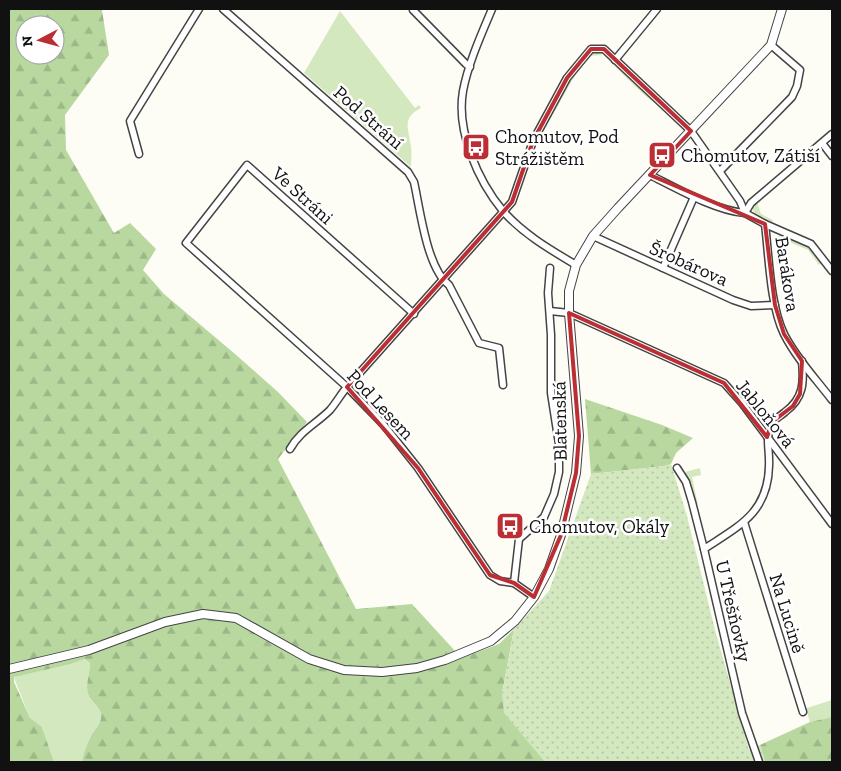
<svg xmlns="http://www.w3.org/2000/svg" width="841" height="771" font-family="'Zilla Slab',serif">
	<defs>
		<pattern id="forest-firs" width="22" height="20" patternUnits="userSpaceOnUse" patternTransform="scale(1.25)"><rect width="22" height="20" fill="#b8d89f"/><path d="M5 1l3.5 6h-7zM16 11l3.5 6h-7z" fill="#9db888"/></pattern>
		<pattern id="park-dots" width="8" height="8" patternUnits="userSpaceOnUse" patternTransform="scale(1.25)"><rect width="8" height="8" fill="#d4e8bf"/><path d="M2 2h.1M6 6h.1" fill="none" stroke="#b5c6a3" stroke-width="1.8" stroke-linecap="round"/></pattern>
	</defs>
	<rect width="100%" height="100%" fill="#fefdf5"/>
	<!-- grass -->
	<g fill="#d4e8bf">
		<path d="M 340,11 L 415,108 L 419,105 L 421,108 C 401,118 409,129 411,147 C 412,153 411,161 411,167 L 304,73 Z"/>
		<path d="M 596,52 L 603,55 L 684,127 L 642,93 L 603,55 L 590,56 L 577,72 L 539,139 C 546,122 580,55 596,52 Z"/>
		<path d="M 757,202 L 761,214 L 773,220 L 772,223 C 764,219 751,216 753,205 Z"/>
		<path d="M 783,235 L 808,247 L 812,252 L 814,251 L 815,253 L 815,256 L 819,261 L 823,262 L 819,265 L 808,250 L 777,237 Z"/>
		<path d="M 700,468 L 701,475 L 692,477 L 698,505 L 691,494 L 685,472 Z"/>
		<path d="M 85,659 L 90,663 C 90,673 85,685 88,694 C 91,703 103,708 101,718 C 100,725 94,730 91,736 C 87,744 83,754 82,762 L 54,762 L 42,727 L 30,718 L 14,678 L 16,676 L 71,664 Z"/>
		<path d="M 832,700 L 832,717 L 810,722 L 806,710 L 807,708 Z"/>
	</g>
	<!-- forest -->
	<g fill="url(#forest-firs)" fill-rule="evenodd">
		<path d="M 9,9 L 101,9 L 102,10 L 109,55 L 65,115 L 66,150 L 114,233 L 130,223 L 156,249 L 143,270 L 164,294 L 235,354 L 278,392 L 307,422 L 278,459 L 356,609 L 412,604 L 456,652 L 416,664 L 381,668 L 345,666 L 310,655 L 237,615 L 203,610 L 164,618 L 87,646 L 9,665 ZM 25,25 L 55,25 L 55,55 L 25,55 Z"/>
		<path d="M 585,399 L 662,425 L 693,438 L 676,453 L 671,464 L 665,466 L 591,474 Z"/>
		<path d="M 203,618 L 235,622 L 307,663 L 344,674 L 382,676 L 417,672 L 446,664 L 499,644 L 514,629 L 502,694 L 545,762 L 82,762 C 83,754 87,744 91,736 C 94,730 100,725 101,718 C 103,708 91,703 88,694 C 85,685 90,673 90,663 L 85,659 L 71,664 L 14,677 L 14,682 L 30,718 L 42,727 L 54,762 L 9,762 L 9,673 L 90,654 L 166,626 Z"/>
		<path d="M 832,717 L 832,762 L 765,762 L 760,745 L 810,722 Z"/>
	</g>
	<!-- park -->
	<path fill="url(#park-dots)" d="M 671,464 L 687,516 L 715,630 L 749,750 L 760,745 L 765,762 L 545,762 L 504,713 L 502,694 L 514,629 L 549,591 L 591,474 L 664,466 Z"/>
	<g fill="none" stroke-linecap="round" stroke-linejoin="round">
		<defs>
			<g id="minor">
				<path d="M 223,9 L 408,172 L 414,182 C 420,209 427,269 449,285 L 479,343 L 499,348 L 503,385"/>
				<path d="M 492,9 C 481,35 468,64 463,91 C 456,131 478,181 503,211 C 523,234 551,250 576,265"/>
				<path d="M 413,10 L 466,64 L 470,67"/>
				<path d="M 615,60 L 657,9"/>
				<path d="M 822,143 L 832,156"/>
				<path d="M 139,154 L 130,121 L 199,9"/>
				<path d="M 720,171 L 792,97 L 797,86 L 800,70 L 771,45"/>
				<path d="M 650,175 C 676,188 716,211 745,213"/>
				<path d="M 745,213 L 751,203 L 832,134"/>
				<path d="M 765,224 C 769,257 770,305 784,334 C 796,358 816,379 832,400"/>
				<path d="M 593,236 L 733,300 L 751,306 L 775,305"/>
				<path d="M 663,268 L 694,197"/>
				<path d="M 550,311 L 569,313 L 724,383 L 742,403 L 832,524"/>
				<path d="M 414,314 L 247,165 L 186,243 L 347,387 L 383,424 L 418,468 L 490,575 L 500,581 L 514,583 L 534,597"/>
				<path d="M 290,449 C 300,431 316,424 330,410 C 336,403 341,394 347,387 L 512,202 L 533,141 L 567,78 L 591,49 L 604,49 L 691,131 L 740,201 L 745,213 L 765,224 L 811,244 L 832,271"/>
				<path d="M 677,468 L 686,482 L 692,502 L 704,549 L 742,713 L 759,762"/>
				<path d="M 744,522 L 803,712"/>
				<path d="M 704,549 C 739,526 768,513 769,466 C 770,451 765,439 771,424 C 774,419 781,416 785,412 C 804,398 804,382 802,361"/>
				<path d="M 514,583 L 519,539 L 544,517 L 554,494 L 559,472 L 559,444 L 551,393 L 551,335 L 548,293 L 550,268"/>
			</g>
			<path id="tertiary" d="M 9,669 L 89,650 L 165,622 L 203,614 L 236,618 L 309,659 L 344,670 L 382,672 L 417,668 L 445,660 L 491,641 L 515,621 L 534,597 L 549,569 L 561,535 L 576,473 L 579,436 L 569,313 L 569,291 L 576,265 L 593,236 L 618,208 L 771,45 L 782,9"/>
		</defs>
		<!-- minor casing -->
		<use href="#minor" stroke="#444" stroke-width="9"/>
		<!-- tertiary casing -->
		<use href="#tertiary" stroke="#444" stroke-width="10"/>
		<!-- minor -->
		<use href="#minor" stroke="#fff" stroke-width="6"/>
		<!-- tertiary -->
		<use href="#tertiary" stroke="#fff" stroke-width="8"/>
	</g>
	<!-- marked area -->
	<path fill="none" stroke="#bb2e34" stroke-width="4" stroke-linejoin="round" d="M 591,49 L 604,49 L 691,131 L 650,175 L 765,224 L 775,305 L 784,334 L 802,361 L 800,394 L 793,406 L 772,422 L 767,437 L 724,383 L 569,313 L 579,436 L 576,473 L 561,535 L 534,597 L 514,583 L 490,575 L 418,468 L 347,387 L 512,202 L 533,141 L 567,78 Z"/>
	<!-- icons -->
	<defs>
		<symbol id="bus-square" viewBox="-11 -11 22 22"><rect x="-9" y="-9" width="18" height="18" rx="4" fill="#bb2e34" stroke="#fff"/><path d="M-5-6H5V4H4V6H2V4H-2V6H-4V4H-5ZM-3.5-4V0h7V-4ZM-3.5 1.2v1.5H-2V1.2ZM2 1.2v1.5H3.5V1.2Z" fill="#fff"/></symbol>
	</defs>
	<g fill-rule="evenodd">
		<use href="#bus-square" x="460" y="131" width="32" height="32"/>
		<use href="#bus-square" x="646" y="139" width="32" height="32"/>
		<use href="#bus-square" x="494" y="510" width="32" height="32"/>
	</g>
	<g text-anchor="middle" stroke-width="5" stroke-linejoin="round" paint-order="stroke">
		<!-- street labels -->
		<g font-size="19" fill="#111" stroke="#fff">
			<text transform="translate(369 117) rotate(41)" y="7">Pod Strání</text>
			<text transform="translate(303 195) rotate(42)" y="7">Ve Stráni</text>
			<text transform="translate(689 263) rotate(24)" y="7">Šrobárova</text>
			<text transform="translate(788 274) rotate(81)" y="7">Barákova</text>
			<text transform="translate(381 404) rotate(47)" y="7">Pod Lesem</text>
			<text transform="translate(766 413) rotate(51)" y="7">Jabloňová</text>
			<text transform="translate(559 421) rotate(-91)" y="7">Blatenská</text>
			<text transform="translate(734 611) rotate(77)" y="7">U Třešňovky</text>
			<text transform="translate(788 613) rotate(73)" y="7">Na Lucině</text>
		</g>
		<!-- poi labels -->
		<g font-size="19" fill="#111" stroke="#fff" text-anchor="start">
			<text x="495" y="143">Chomutov, Pod<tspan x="495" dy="22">Strážištěm</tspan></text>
			<text x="681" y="162">Chomutov, Zátiší</text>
			<text x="529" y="533">Chomutov, Okály</text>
		</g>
	</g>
	<!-- border -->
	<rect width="841" height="771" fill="none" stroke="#111111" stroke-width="20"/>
	<!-- north arrow -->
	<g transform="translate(40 40) rotate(264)"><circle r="24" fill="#ffffff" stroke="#a0a0a0"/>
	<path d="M0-4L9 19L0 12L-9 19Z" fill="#bb2e34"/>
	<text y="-8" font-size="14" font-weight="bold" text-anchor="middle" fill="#111111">N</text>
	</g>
</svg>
